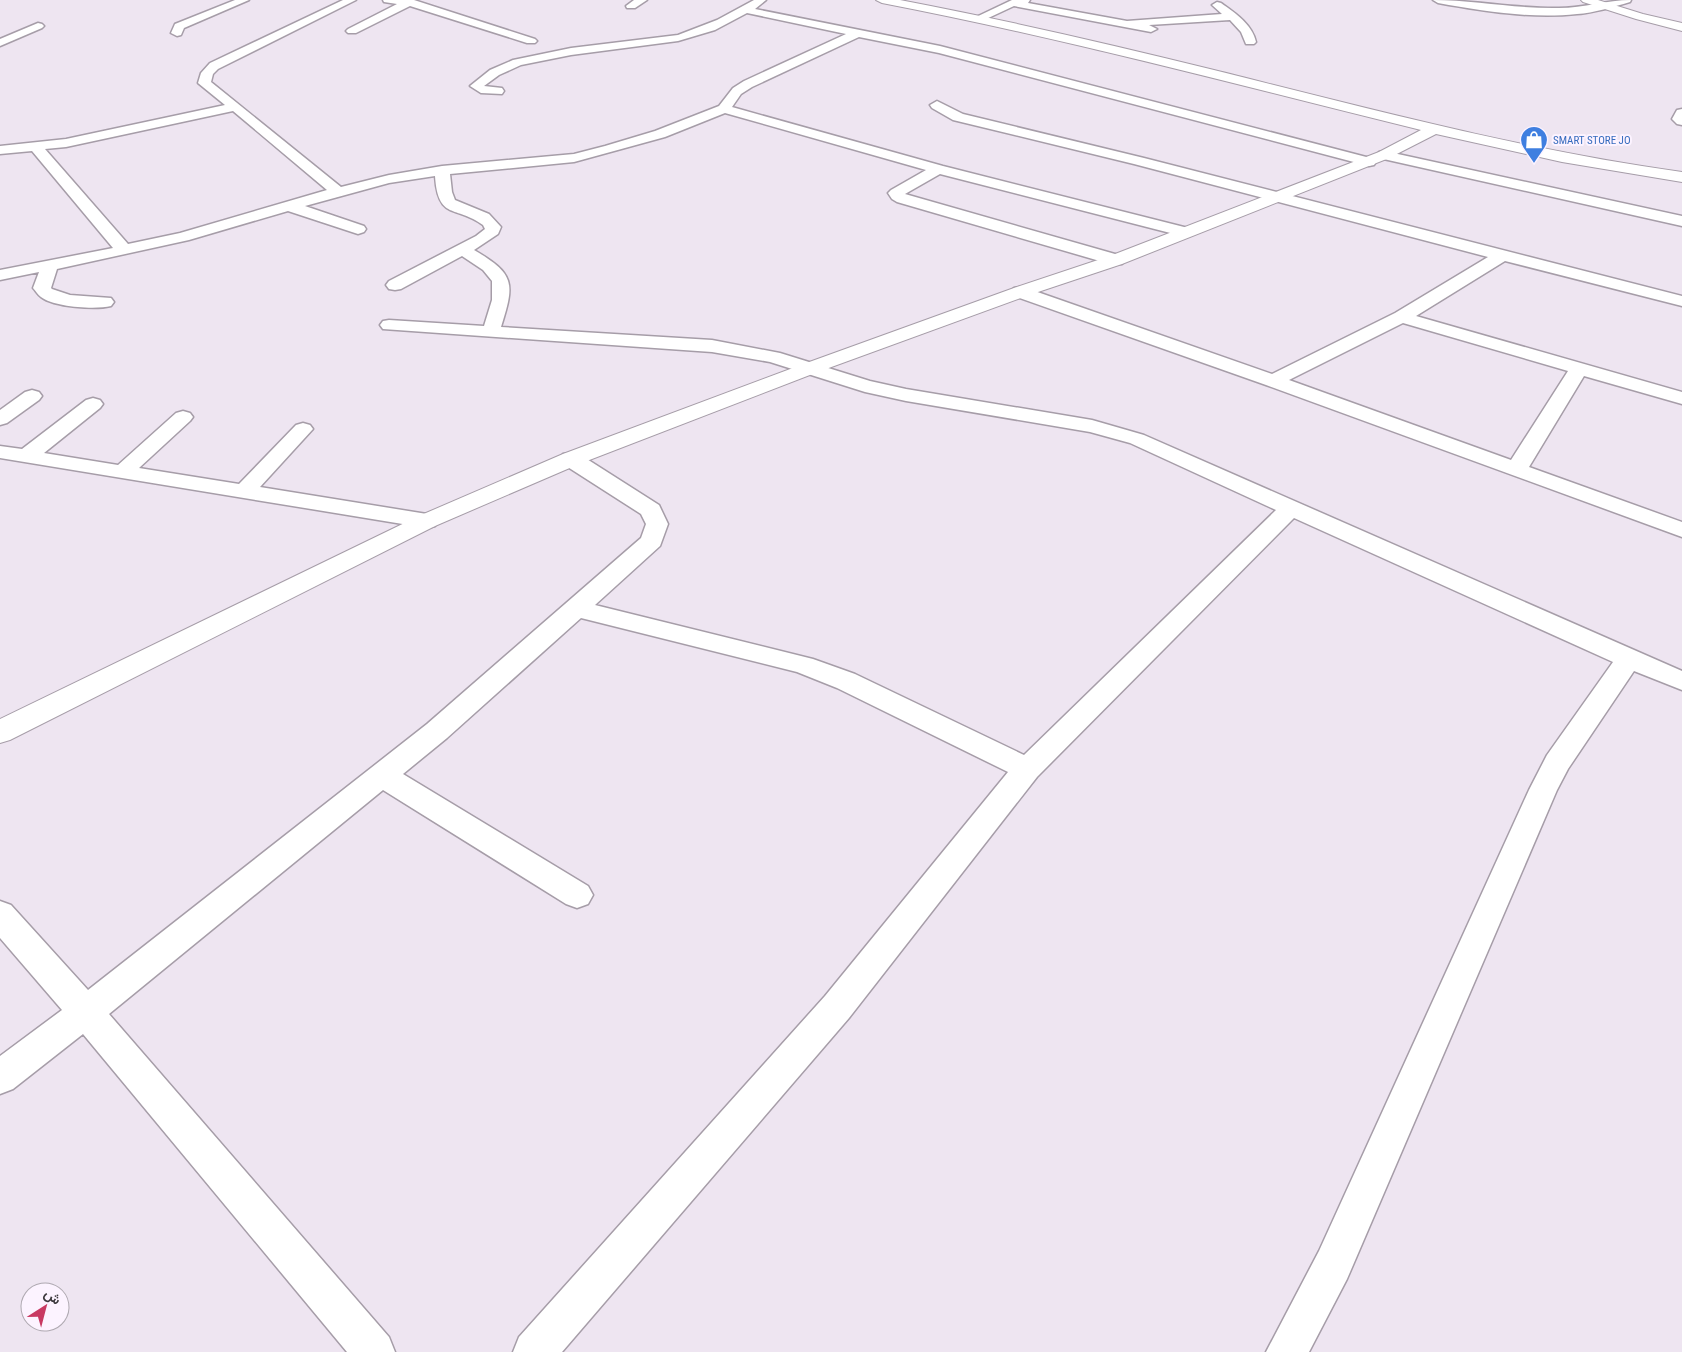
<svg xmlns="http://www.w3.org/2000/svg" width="1682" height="1352" font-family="'Roboto Condensed',Vazirmatn,sans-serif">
	<rect width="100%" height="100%" fill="#eee5f1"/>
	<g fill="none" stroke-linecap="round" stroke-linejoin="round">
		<defs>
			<g id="street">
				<path d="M 235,0 L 249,0 L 184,28 L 181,35 L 177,36 L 171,33 L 175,24 Z"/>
				<path d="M 343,0 L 356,0 L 218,69 L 213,74 L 211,82 L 341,187 L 389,175 L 442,166 L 574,154 L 605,146 L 655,131 L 719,106 L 733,88 L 744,81 L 846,34 L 747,13 L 715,30 L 678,41 L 571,55 L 521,65 L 499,75 L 484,86 L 502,88 L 504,91 L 502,94 L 481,93 L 470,86 L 490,70 L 513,60 L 571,48 L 678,35 L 717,20 L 754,0 L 766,0 L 755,9 L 940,46 L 1374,159 L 1376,162 L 1374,165 L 1369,166 L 939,53 L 859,37 L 752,87 L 741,94 L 732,107 L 943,166 L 1192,229 L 1194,232 L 1192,235 L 1186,237 L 940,174 L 905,194 L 1122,256 L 1124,260 L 1122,264 L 1110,264 L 897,202 L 892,199 L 888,193 L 891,190 L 926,170 L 725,113 L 665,137 L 574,162 L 450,174 L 452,192 L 455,200 L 489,214 L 501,227 L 498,234 L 474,250 C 515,274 515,283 501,327 L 712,340 L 780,353 L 870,381 L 906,389 L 1092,420 L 1144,435 L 1682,671 L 1682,690 L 1634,671 L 1568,769 L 1557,790 L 1347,1279 L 1309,1352 L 1266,1352 L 1319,1251 L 1529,790 L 1547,755 L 1613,662 L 1294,518 L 1037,777 L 849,1018 L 562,1352 L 513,1352 L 519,1337 L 825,996 L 1008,772 L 837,688 L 797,672 L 581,618 L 447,738 L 403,774 L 588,886 L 593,895 L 588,904 L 577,908 L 566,904 L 383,790 L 109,1014 L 389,1337 L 395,1352 L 347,1352 L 83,1034 L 13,1089 L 0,1094 L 0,1056 L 62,1010 L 0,938 L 0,901 L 11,905 L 88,990 L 427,724 L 641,538 L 646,524 L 641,514 L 563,464 L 560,459 L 563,454 L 571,453 L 579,454 L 659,505 L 668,524 L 660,546 L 595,605 L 813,659 L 855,674 L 1024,755 L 1276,510 L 1130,443 L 1090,432 L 906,401 L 865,392 L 770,362 L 712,352 L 383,329 L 380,325 L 383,321 L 389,320 L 484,326 L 492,300 L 492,281 L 483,270 L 462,256 L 401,289 L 395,290 L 389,289 L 386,285 L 389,281 L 476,236 L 485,229 L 483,225 C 456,205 438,221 435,176 L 389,183 L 305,206 L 364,226 L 366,229 L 364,232 L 358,234 L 288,211 L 189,240 L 57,269 L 51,288 L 52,289 L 70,295 L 111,298 L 114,302 L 111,306 C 95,310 54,307 41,297 C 38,295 36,291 33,288 L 39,272 L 0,280 L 0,270 L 113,248 L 32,151 L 0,154 L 0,146 L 66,139 L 225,105 L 198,83 L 201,73 L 210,63 ZM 233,111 L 327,190 L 180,233 L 128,244 L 45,149 L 66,147 Z"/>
				<path d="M 383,0 L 414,0 L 535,39 L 537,41 L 535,43 L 527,43 L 410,6 L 356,33 L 348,33 L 346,31 L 348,29 L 397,4 L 384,2 Z"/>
				<path d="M 634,0 L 647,0 L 635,8 L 627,8 L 626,6 Z"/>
				<path d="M 1012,0 L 1030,0 L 1028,3 L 1127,21 L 1222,14 L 1212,5 L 1217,2 L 1221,3 C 1235,13 1252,24 1256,42 L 1254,44 L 1246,44 L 1241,32 L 1230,20 L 1149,25 L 1157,29 L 1151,32 L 1014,6 L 984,20 L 980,21 L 974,18 Z"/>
				<path d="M 1433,0 C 1475,0 1517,9 1559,8 C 1584,8 1607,0 1631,0 L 1630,2 C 1613,7 1594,13 1577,14 C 1531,19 1483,11 1438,3 Z"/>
				<path d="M 38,23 L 42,24 L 44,26 L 42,28 L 0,46 L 0,39 Z"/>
				<path d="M 937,101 L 963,114 L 1144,158 L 1682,296 L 1682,306 L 1505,261 L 1416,316 L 1682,392 L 1682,404 L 1584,376 L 1529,467 L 1682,522 L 1682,537 L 1266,385 L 1014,296 L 1011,292 L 1014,288 L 1020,287 L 1026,288 L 1272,374 L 1395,313 L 1488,257 L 1134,164 L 953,120 L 932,108 L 930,105 ZM 1403,323 L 1568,371 L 1511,460 L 1289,380 Z"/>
				<path d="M 1682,109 L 1682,125 L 1677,124 L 1672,119 L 1677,110 Z"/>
				<path d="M 1384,151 L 1682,216 L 1682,226 L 1379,158 L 1377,155 L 1379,152 Z"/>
				<path d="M 32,390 L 39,392 L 42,396 L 39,400 L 7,423 L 0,425 L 0,410 L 25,392 Z"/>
				<path d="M 93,398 L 100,400 L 103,404 L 100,408 L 44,453 L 118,465 L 176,413 L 183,411 L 190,413 L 193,417 L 190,421 L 139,468 L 239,484 L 296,425 L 303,423 L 310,425 L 313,429 L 260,487 L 427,514 L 435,516 L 438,521 L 435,526 L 427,528 L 0,458 L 0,446 L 22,449 L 86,400 Z"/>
			</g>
			<g id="secondary">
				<path d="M 876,0 L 900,0 C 1005,20 1110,44 1214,70 C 1370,109 1523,150 1682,172 L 1682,182 L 1562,162 L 1436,134 L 1389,158 L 1122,264 L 1026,296 L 815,373 L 579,464 L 435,526 L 10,740 L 0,743 L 0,719 L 419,516 L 563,454 L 801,365 L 1014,288 L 1110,256 L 1379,152 L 1421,130 C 1242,86 1064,38 882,3 Z"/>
				<path d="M 1581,0 L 1598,0 L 1643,14 L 1682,23 L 1682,31 L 1636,19 L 1583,2 Z"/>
			</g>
		</defs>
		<!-- street casing -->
		<use href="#street" stroke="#a69da8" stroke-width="3"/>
		<!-- secondary casing -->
		<use href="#secondary" stroke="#a69da8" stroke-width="2"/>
		<!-- street -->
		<use href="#street" fill="#fff" fill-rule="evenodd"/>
		<!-- secondary -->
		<use href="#secondary" fill="#fff" fill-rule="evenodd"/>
	</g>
	<!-- icons -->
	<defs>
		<symbol id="shop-pin" viewBox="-11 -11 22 30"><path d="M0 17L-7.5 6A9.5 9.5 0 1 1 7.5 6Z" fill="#3f7fe0" stroke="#fcf3ff"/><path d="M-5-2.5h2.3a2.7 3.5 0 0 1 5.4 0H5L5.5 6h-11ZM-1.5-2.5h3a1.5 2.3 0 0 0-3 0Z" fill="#fff"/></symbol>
	</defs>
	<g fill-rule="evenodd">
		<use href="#shop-pin" x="1518" y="124" width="32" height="43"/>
	</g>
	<g text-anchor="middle" stroke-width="4" stroke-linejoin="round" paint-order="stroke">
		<!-- far-shop labels -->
		<g font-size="11" fill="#366cbe" stroke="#fcf3ff" text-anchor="start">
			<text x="1553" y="144">SMART STORE JO</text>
		</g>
	</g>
	<!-- north arrow -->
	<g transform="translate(45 1307) rotate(36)"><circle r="24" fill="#fcf3ff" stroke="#afa9b1"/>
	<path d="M0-4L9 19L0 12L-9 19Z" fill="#c83962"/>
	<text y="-8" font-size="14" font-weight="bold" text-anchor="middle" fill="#3c393d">ش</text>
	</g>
</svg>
